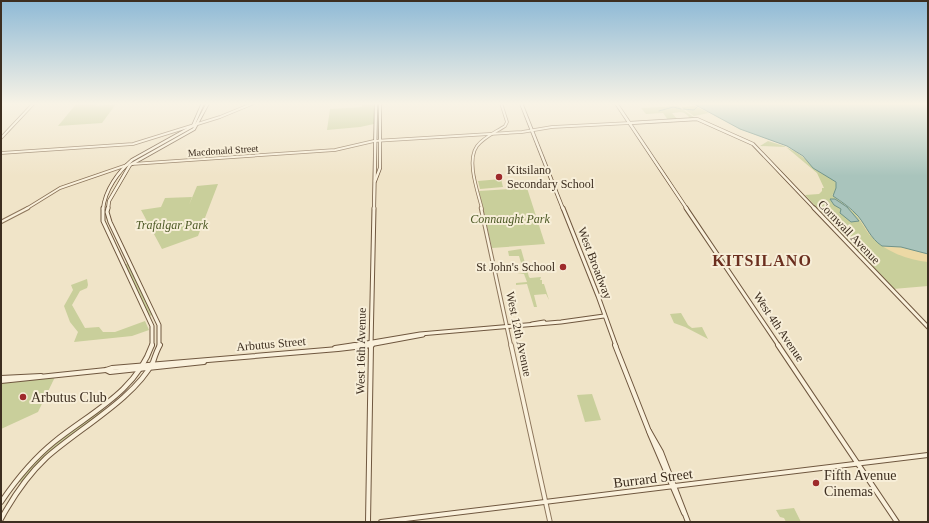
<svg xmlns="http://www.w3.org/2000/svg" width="929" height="523" font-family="Georgia,serif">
	<rect width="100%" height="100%" fill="#f0e4c8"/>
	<!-- green -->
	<g fill="#c9cf9b">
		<path d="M 77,103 L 97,103 L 96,106 L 116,104 L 102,123 L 58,126 Z"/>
		<path d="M 374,103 L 374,124 L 360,127 L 327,130 L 330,109 L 362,107 L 362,105 L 356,105 L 356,104 Z"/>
		<path d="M 678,106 L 695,118 L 690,118 C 684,111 682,112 672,113 L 677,119 L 668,120 L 663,113 L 646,114 L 641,108 Z"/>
		<path d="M 695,106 L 709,113 L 694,116 L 681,107 Z"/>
		<path d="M 768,141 L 784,146 L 796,152 L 835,181 L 838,189 L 835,190 L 834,194 L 832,195 L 855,213 L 870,235 L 880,244 L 928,254 L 928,286 L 893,289 L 805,195 L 819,194 L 822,191 L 822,188 L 824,188 L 817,173 L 786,147 L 760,146 Z"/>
		<path d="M 501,179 L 503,187 L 480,189 L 478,181 Z"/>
		<path d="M 218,184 L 198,236 L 162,249 L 141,210 L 161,207 L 165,198 L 192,197 L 189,205 L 197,186 Z"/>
		<path d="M 527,188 L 545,244 L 492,248 L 479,191 Z"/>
		<path d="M 521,249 L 529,277 L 530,278 L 541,277 L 540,280 L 542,280 L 542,284 L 544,284 L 549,300 L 546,294 L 534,295 L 537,307 L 534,307 L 527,284 L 516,285 L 516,283 L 527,282 L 524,274 L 517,274 L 524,273 L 519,256 L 509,256 L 508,251 Z"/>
		<path d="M 128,263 L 131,267 L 152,315 L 150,316 L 147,313 L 126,268 L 125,265 Z"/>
		<path d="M 87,279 L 88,285 L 87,288 L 80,291 L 72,305 L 85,328 L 99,327 L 103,332 L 115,332 L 145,321 L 149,330 L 132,336 L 74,342 L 78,332 L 70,322 L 64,306 L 73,290 L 71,285 Z"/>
		<path d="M 681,313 L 688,325 L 692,328 L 702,327 L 708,339 L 685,327 L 674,323 L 670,314 Z"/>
		<path d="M 55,377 L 38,412 L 1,429 L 1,382 Z"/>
		<path d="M 592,394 L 601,420 L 585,422 L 577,395 Z"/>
		<path d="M 101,408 L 104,409 L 104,411 L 63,442 L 24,482 L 17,482 C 42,453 71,431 101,408 Z"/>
		<path d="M 794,508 L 801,522 L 786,522 L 784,518 L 780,517 L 776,510 Z"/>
	</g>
	<!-- sand -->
	<path fill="#ecd9a5" d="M 832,195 L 928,242 L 928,262 C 908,260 883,251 870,235 C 864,229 862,221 856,214 C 849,206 840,201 832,195 Z"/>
	<!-- water -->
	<g fill="#a9c4bc" stroke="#6f938a">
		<path d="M 692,103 L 928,103 L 928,254 L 901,247 L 882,246 C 870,238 867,227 858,216 C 851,208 842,202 833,196 L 836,188 L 836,182 L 813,168 L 803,156 L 787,146 L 740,129 Z"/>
		<path d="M 830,199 L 835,199 L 847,207 L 859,221 L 851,222 L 840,213 L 841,209 L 834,205 Z"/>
	</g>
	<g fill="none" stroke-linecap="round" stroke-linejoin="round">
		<!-- stream -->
		<g stroke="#6f938a" stroke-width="1">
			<path d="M 683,109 L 694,110 L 698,106"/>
			<path d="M 659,111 L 673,107 L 681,109"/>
		</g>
		<defs>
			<g id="tertiary-far2">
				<path d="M 1,138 L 34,103"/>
				<path d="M 1,153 L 133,144 L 220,117 L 254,103"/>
				<path d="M 132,164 L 335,150 L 374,141 L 522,132 L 552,127 L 630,123"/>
				<path d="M 26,209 L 60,188 L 127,165"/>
				<path d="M 482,209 C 478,192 466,161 477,146 C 484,137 496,132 505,126 L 507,122 L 501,103"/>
			</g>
			<g id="tertiary-far1">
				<path d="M 481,208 L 511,346"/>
				<path d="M 1,222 L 28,208"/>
			</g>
			<path id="tertiary" d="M 511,345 L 550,522"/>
			<g id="secondary-far2">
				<path d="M 521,103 L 563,209"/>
				<path d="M 616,103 L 687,209"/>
				<path d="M 630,123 L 697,119 L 753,144 L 815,209"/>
				<path d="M 375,181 L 380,168 L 380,103"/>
				<path d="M 103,209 C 105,190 118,172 132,160 L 193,126 L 203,103"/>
				<path d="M 108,209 L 109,201 L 130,165 L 194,129 L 208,103"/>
				<path d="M 374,209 L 376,103"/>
			</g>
			<g id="secondary-far1">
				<path d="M 103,208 L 103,221 L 152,326 L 152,346"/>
				<path d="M 108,208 L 107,212 L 110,222 L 159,325 L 159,346"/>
				<path d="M 563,208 L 598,296 L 616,346"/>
				<path d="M 686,208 L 779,346"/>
				<path d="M 814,208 L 928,327"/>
				<path d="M 532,324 L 544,322"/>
				<path d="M 349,346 L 420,334 L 561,322 L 604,316"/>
				<path d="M 364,346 L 423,335"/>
				<path d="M 371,346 L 374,208"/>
			</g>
			<g id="secondary">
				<path d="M 615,345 L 650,434 L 684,513"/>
				<path d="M 778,345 L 897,522"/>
				<path d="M 335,348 L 355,345"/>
				<path d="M 106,370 L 110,372 L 204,362"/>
				<path d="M 1,378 L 41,376"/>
				<path d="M 1,381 L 106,370 L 112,368 L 338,349 L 372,345"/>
				<path d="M 649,431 L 661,452 L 688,522"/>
				<path d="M 1,502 C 16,480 33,459 54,442 C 91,412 135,393 152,345"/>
				<path d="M 1,519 C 13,497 28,475 46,458 C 77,430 135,398 153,362 C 155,356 157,350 160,345"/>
				<path d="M 368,522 L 371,345"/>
				<path d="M 381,522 L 928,455"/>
			</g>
		</defs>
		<!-- tertiary-far2 casing -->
		<use href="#tertiary-far2" stroke="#8d765c" stroke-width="3.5"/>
		<!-- tertiary-far1 casing -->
		<use href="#tertiary-far1" stroke="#8d765c" stroke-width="4.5"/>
		<!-- tertiary casing -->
		<use href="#tertiary" stroke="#8d765c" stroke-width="5.5"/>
		<!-- secondary-far2 casing -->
		<use href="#secondary-far2" stroke="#6f573f" stroke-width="4"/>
		<!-- secondary-far1 casing -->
		<use href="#secondary-far1" stroke="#6f573f" stroke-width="5"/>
		<!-- secondary casing -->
		<use href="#secondary" stroke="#6f573f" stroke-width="6"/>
		<!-- tertiary-far2 -->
		<use href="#tertiary-far2" stroke="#faf1dc" stroke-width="2"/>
		<!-- tertiary-far1 -->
		<use href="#tertiary-far1" stroke="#faf1dc" stroke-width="2.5"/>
		<!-- tertiary -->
		<use href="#tertiary" stroke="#faf1dc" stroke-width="3.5"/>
		<!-- secondary-far2 -->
		<use href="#secondary-far2" stroke="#faf1dc" stroke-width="2.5"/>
		<!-- secondary-far1 -->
		<use href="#secondary-far1" stroke="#faf1dc" stroke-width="3"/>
		<!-- secondary -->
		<use href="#secondary" stroke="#faf1dc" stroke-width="4"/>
	</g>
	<!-- sky -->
	<linearGradient id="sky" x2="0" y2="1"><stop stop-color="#8fbad6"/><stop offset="0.59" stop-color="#f8f3e6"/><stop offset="1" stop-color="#f8f3e6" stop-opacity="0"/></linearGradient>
	<rect width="929" height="176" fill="url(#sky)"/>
	<!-- markers -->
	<g fill="#9e2a2b" stroke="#f7eed8" stroke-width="1.5">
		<circle cx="499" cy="177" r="4"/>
		<circle cx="563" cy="267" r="4"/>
		<circle cx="23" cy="397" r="4"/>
		<circle cx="816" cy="483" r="4"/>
	</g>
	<g text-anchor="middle" stroke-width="4" stroke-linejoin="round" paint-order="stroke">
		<!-- far-street labels -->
		<g font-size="10" fill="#3d2e20" stroke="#f7eed8">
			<text transform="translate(223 150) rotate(-4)" y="4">Macdonald Street</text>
		</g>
		<!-- poi labels -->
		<g font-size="12" fill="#3d2e20" stroke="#f7eed8" text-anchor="start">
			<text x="507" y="174">Kitsilano<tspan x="507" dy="14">Secondary School</tspan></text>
			<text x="555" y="271" text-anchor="end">St John's School</text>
		</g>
		<!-- park labels -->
		<g font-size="12" font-style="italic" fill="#4d5a26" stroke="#f7eed8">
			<text x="510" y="223">Connaught Park</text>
			<text x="172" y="229">Trafalgar Park</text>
		</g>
		<!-- street labels -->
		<g font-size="12" fill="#3d2e20" stroke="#f7eed8">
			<text transform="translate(849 232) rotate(46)" y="4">Cornwall Avenue</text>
			<text transform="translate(595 263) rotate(69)" y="4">West Broadway</text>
			<text transform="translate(779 327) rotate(56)" y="4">West 4th Avenue</text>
			<text transform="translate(519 334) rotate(78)" y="4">West 12th Avenue</text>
			<text transform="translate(271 344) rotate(-5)" y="4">Arbutus Street</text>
			<text transform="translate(361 351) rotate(-89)" y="4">West 16th Avenue</text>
		</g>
		<!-- near-poi labels -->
		<g font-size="14" fill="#3d2e20" stroke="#f7eed8" text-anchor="start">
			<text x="31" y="402">Arbutus Club</text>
			<text x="824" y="480">Fifth Avenue<tspan x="824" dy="16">Cinemas</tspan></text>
		</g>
		<!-- near-street labels -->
		<g font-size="14" fill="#3d2e20" stroke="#f7eed8">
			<text transform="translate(653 478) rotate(-7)" y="5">Burrard Street</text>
		</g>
		<!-- district labels -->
		<g font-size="16" font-weight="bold" letter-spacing="1" fill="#6b2e1e" stroke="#f7eed8">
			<text x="762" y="266">KITSILANO</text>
		</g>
	</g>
	<!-- border -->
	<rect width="929" height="523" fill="none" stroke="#3d2e20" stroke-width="4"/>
</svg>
